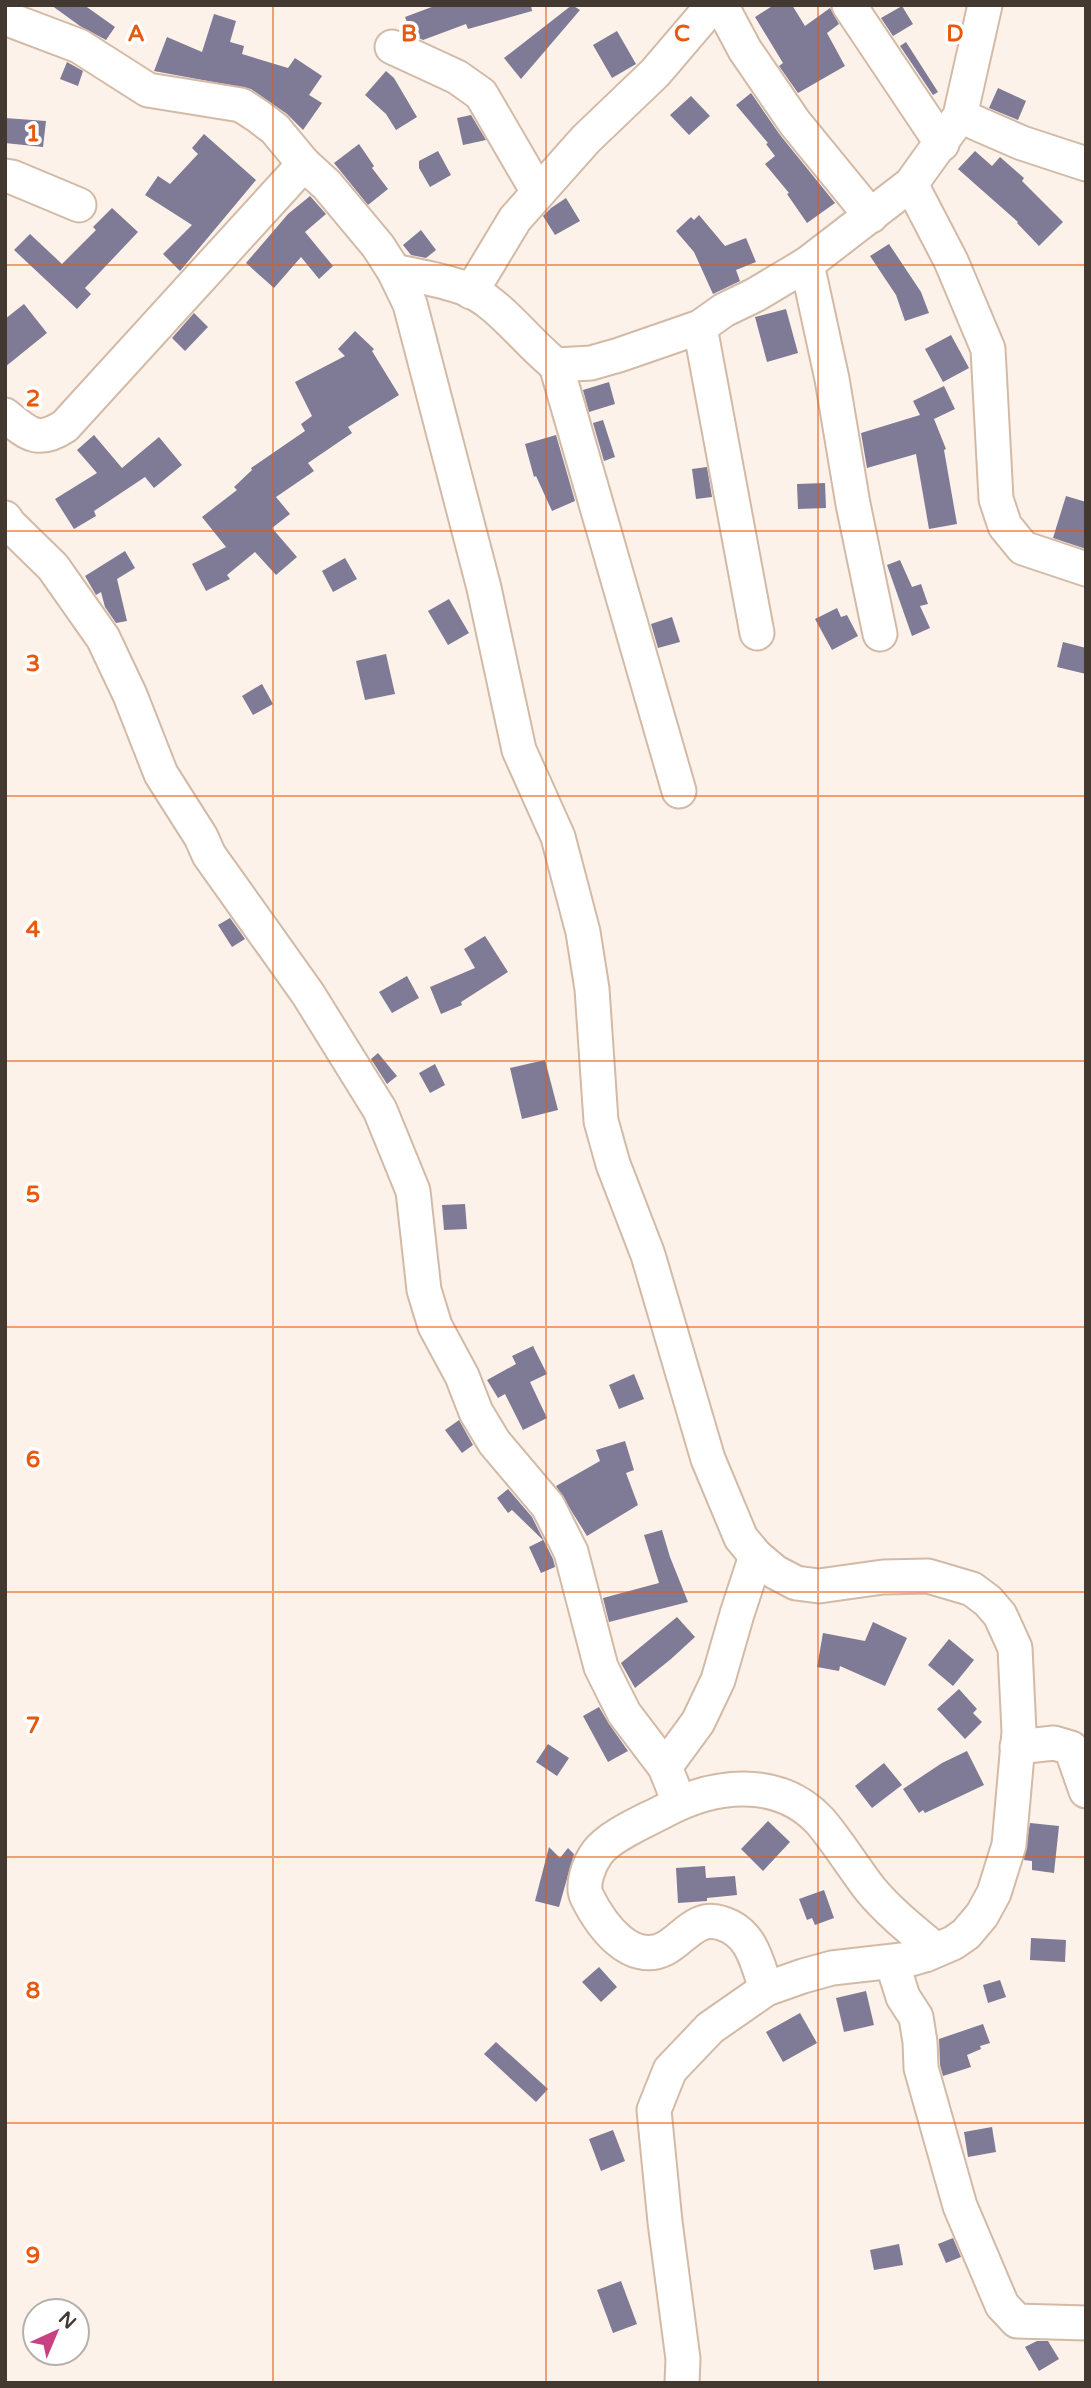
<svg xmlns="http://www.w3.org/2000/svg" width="1091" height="2388" font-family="'Varela Round',sans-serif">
	<rect width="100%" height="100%" fill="#fcf2e9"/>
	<!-- building -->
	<g fill="#7f7a95">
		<path d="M 51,5 L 84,5 L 115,27 L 106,40 L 80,26 Z"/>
		<path d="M 437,5 L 531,5 L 532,11 L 468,29 L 466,24 L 423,40 L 412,35 L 405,17 Z"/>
		<path d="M 572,5 L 580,10 L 521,79 L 504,58 Z"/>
		<path d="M 774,5 L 792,5 L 805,26 L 830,8 L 839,24 L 827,33 L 845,66 L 798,93 L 779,66 L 783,63 L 755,17 Z"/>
		<path d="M 902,6 L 913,24 L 893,36 L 881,18 Z"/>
		<path d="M 214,14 L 236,21 L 230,42 L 244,46 L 242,54 L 288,68 L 295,58 L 322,76 L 309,95 L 322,103 L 303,130 L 287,114 L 251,89 L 154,71 L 167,37 L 202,52 Z"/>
		<path d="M 617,31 L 636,64 L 612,78 L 593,45 Z"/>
		<path d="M 906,42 L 938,92 L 933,95 L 900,46 Z"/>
		<path d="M 67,62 L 83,71 L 78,86 L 60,79 Z"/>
		<path d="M 386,71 L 394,78 L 417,117 L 396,130 L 386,114 L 365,95 Z"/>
		<path d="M 998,88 L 1026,101 L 1018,120 L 989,108 Z"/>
		<path d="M 751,93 L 780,135 L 835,203 L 807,223 L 787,194 L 789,193 L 765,164 L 775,156 L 766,144 L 768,143 L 736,105 Z"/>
		<path d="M 691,96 L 710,116 L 689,135 L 670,115 Z"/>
		<path d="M 471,115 L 486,140 L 463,145 L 457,118 Z"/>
		<path d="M 5,118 L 46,121 L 43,147 L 5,143 Z"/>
		<path d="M 204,134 L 256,180 L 180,271 L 163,254 L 192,225 L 145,195 L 158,176 L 170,184 L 198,154 L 192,148 Z"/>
		<path d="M 359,144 L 374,166 L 372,168 L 388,189 L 368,205 L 334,163 Z"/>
		<path d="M 438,151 L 451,175 L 430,187 L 419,168 L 419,161 Z"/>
		<path d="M 975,151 L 992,166 L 1000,157 L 1024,178 L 1022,181 L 1063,222 L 1039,246 L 1017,223 L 1018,222 L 958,169 Z"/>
		<path d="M 310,196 L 326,214 L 305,232 L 333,266 L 319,279 L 301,257 L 274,288 L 246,263 L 288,214 Z"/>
		<path d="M 566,198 L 580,221 L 555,235 L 543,216 L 551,208 Z"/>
		<path d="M 112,208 L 138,232 L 85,288 L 91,294 L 77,309 L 14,250 L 30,234 L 62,264 L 96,230 L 93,227 Z"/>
		<path d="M 699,215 L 725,246 L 746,238 L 756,262 L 736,270 L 740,281 L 713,294 L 694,252 L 676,231 L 691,217 L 694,220 Z"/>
		<path d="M 421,230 L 436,250 L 426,258 L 411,255 L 403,245 Z"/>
		<path d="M 889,244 L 921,292 L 929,313 L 905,321 L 896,295 L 870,256 Z"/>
		<path d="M 24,304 L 47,333 L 5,367 L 5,319 Z"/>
		<path d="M 786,309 L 798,353 L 767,362 L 755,317 Z"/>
		<path d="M 194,313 L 208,327 L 185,351 L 172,338 Z"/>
		<path d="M 355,331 L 374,349 L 372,351 L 399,395 L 348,427 L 352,433 L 308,463 L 314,471 L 276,497 L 290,514 L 272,528 L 297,557 L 276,575 L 255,552 L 227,575 L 230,579 L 206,591 L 192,564 L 226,547 L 202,517 L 237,490 L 234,487 L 252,470 L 251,468 L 305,431 L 301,424 L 312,416 L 295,382 L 345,356 L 338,349 Z"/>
		<path d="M 951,335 L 969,368 L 943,382 L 925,349 Z"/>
		<path d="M 609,382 L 615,404 L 589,412 L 583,390 Z"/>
		<path d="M 944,386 L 955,409 L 934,419 L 946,449 L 944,450 L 957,524 L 929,529 L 916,454 L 867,468 L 861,433 L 920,415 L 913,401 Z"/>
		<path d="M 603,420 L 615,457 L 604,461 L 593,423 Z"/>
		<path d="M 94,435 L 122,468 L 159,437 L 182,465 L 154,488 L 145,477 L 94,511 L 96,516 L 74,529 L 55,499 L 97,473 L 77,450 Z"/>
		<path d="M 556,435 L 575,501 L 552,511 L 536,476 L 534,477 L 525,444 Z"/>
		<path d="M 707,467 L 712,497 L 696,499 L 692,469 Z"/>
		<path d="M 825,483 L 826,508 L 798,509 L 797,484 Z"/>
		<path d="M 1066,496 L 1086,502 L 1086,549 L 1053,538 Z"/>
		<path d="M 125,551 L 135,568 L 117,579 L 127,621 L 116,623 L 105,607 L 101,592 L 96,595 L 85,576 Z"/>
		<path d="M 345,558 L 357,579 L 333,592 L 322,571 Z"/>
		<path d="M 900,560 L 912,587 L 921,584 L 928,604 L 920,606 L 930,628 L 912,636 L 887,565 Z"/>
		<path d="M 449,599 L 469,633 L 448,645 L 428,611 Z"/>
		<path d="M 837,608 L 841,617 L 847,615 L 858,636 L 832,650 L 815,619 Z"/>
		<path d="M 672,617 L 680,642 L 658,648 L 651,624 Z"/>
		<path d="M 1063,642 L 1086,648 L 1086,674 L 1057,667 Z"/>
		<path d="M 386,654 L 395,694 L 365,700 L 356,661 Z"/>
		<path d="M 262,684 L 273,704 L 253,715 L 242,696 Z"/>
		<path d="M 230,918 L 245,939 L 232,947 L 218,925 Z"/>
		<path d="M 485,936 L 508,972 L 461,1002 L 462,1005 L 441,1014 L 430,987 L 475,968 L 464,949 Z"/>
		<path d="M 407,976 L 419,998 L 392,1013 L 379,992 Z"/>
		<path d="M 378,1053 L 397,1076 L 387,1084 L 371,1059 Z"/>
		<path d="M 545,1060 L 558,1110 L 522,1119 L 510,1068 Z"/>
		<path d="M 435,1064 L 445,1085 L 430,1093 L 419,1073 Z"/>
		<path d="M 465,1204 L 467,1229 L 444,1230 L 442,1205 Z"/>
		<path d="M 533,1346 L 547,1374 L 530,1382 L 547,1418 L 523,1430 L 505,1394 L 498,1398 L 487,1380 L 516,1364 L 512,1356 Z"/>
		<path d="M 634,1374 L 644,1399 L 619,1409 L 609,1385 Z"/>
		<path d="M 459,1420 L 473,1445 L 462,1453 L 445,1430 Z"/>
		<path d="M 625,1441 L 634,1470 L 626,1473 L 638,1505 L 587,1536 L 556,1486 L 600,1461 L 596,1450 Z"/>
		<path d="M 508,1489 L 532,1517 L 553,1559 L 555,1567 L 541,1573 L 529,1547 L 543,1540 L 512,1510 L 508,1513 L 497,1498 Z"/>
		<path d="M 662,1530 L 670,1557 L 688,1602 L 609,1622 L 603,1598 L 659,1583 L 644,1535 Z"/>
		<path d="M 677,1617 L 695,1637 L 671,1659 L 635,1688 L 621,1663 Z"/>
		<path d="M 873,1622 L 907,1638 L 885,1686 L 840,1666 L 839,1671 L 817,1667 L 823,1633 L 865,1641 Z"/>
		<path d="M 949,1639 L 974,1660 L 953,1686 L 928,1665 Z"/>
		<path d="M 959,1689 L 977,1709 L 973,1713 L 982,1722 L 965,1739 L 937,1709 Z"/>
		<path d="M 599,1707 L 609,1724 L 628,1751 L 608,1762 L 583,1716 Z"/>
		<path d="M 548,1744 L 569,1758 L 557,1776 L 536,1762 Z"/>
		<path d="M 967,1751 L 984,1785 L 925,1813 L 923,1810 L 919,1813 L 903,1789 L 942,1763 Z"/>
		<path d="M 884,1763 L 902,1785 L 872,1808 L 855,1786 Z"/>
		<path d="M 768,1821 L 790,1842 L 763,1871 L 741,1849 Z"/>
		<path d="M 1030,1823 L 1059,1826 L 1054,1873 L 1032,1870 L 1032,1861 L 1024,1860 Z"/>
		<path d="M 549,1847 L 560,1858 L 568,1848 L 574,1854 L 559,1907 L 535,1901 Z"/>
		<path d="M 705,1866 L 706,1878 L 735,1876 L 737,1895 L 707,1898 L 707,1901 L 678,1903 L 676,1868 Z"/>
		<path d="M 824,1890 L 834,1918 L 815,1925 L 812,1918 L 807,1920 L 799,1899 Z"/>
		<path d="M 1031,1938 L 1066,1940 L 1065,1962 L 1030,1960 Z"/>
		<path d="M 599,1967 L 617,1987 L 601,2002 L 582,1982 Z"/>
		<path d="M 1000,1980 L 1006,1997 L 988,2003 L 983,1985 Z"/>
		<path d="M 866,1991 L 874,2025 L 844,2032 L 836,1998 Z"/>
		<path d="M 800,2013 L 817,2043 L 783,2062 L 766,2032 Z"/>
		<path d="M 983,2024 L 990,2043 L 980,2046 L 981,2049 L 967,2055 L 971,2067 L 943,2076 L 940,2065 L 939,2039 Z"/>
		<path d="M 496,2042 L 548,2089 L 536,2102 L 484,2054 Z"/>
		<path d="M 992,2127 L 996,2152 L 968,2157 L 964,2132 Z"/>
		<path d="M 613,2130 L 625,2161 L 601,2171 L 589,2139 Z"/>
		<path d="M 953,2238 L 961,2257 L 946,2263 L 938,2244 Z"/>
		<path d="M 899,2244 L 903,2265 L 874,2270 L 870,2250 Z"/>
		<path d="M 621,2281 L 637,2324 L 613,2333 L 597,2290 Z"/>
		<path d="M 1037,2341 L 1048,2341 L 1059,2359 L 1039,2371 L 1025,2347 Z"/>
	</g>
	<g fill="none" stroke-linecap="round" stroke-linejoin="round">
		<defs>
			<g id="minor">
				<path d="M 721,5 L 745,50 L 795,123 L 871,216"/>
				<path d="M 849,5 L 942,144"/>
				<path d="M 5,18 L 79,46 L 148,90 L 241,105 L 258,116 L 275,129 L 304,164 L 327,185 L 378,246 L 394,271 L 410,304 L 484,588 L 519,750 L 558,837 L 583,932 L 592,989 L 601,1121 L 613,1164 L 648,1255 L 708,1459 L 741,1538 L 756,1556 L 775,1572 L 796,1583 L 819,1586 L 883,1577 L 928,1576 L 972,1589 L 988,1601 L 1000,1615 L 1015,1648 L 1019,1732 L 1009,1845 L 994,1893 L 982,1915 L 966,1934 L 953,1943 L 925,1955 L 911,1959 L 832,1968 L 803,1976 L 766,1989 L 710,2028 L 670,2070 L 654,2110 L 665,2222 L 683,2359 L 682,2383"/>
				<path d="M 392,47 L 457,77 L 481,94 L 538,192"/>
				<path d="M 960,116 L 1022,143 L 1086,164"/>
				<path d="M 5,176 L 12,177 L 79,205"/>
				<path d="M 911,184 L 951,261 L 988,349 L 996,499 L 1005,526 L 1023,548 L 1086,569"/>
				<path d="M 807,264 L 832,379 L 853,504 L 880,634"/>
				<path d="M 394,271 C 417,276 442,280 464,288 C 498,300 527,343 556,365 L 591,363 L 619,355 L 700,327 L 724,310 L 755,295 L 807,264 L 911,184 L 960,116 L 985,5"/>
				<path d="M 471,292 L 515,219 L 586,139 L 655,73 L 713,5"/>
				<path d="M 700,327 L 757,633"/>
				<path d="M 556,365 L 679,791"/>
				<path d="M 5,415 C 28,434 38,444 65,426 L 304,164"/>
				<path d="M 5,518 L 9,524 L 53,567 L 103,638 L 130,695 L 161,774 L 201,837 L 209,855 L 308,994 L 380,1110 L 413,1191 L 424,1290 L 435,1326 L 462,1376 L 476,1412 L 494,1442 L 548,1506 L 571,1552 L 601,1667 L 624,1713 L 665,1767 L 679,1802"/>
				<path d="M 1017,1747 L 1054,1743 L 1071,1748 L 1086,1791"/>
				<path d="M 665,1767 L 698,1722 L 718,1680 L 737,1614 L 756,1556"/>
				<path d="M 892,1962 L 903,1997 L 916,2017 L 920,2042 L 921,2068 L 960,2206 L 1002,2305 L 1017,2321 L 1086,2323"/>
				<path d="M 766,1989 C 757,1962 752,1932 721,1923 C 697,1915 684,1938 666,1948 C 631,1967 601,1925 587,1897 C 581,1885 589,1864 597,1853 C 609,1836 645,1821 664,1811 C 713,1784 778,1776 820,1821 C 838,1842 853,1867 870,1889 C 889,1912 913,1931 936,1950"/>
			</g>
		</defs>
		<!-- minor casing -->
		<use href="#minor" stroke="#d3baa6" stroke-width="37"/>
		<!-- minor -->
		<use href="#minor" stroke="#fff" stroke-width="33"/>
	</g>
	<!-- grid -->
	<path fill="none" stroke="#e8590c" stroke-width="2" stroke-opacity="0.55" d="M 273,5 L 273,2383M 546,5 L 546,2383M 818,5 L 818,2383M 5,265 L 1086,265M 5,531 L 1086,531M 5,796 L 1086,796M 5,1061 L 1086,1061M 5,1327 L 1086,1327M 5,1592 L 1086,1592M 5,1857 L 1086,1857M 5,2123 L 1086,2123"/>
	<g font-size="23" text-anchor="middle" font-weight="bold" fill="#e8590c" stroke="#fff" stroke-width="7" stroke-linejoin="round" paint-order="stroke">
		<text x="136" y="41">A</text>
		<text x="409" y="41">B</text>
		<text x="682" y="41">C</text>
		<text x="955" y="41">D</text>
		<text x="33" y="141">1</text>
		<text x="33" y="406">2</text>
		<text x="33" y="671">3</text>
		<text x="33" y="937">4</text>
		<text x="33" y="1202">5</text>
		<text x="33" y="1467">6</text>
		<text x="33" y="1733">7</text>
		<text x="33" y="1998">8</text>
		<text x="33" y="2263">9</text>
	</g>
	<!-- border -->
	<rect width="1091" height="2388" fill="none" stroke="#433930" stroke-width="14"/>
	<!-- north arrow -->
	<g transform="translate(56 2332) rotate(44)"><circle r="33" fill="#ffffff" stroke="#b4b0ac" stroke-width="2"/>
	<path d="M0-5L12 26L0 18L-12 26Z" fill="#c84283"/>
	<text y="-10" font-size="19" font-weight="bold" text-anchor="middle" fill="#433930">N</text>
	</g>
</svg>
